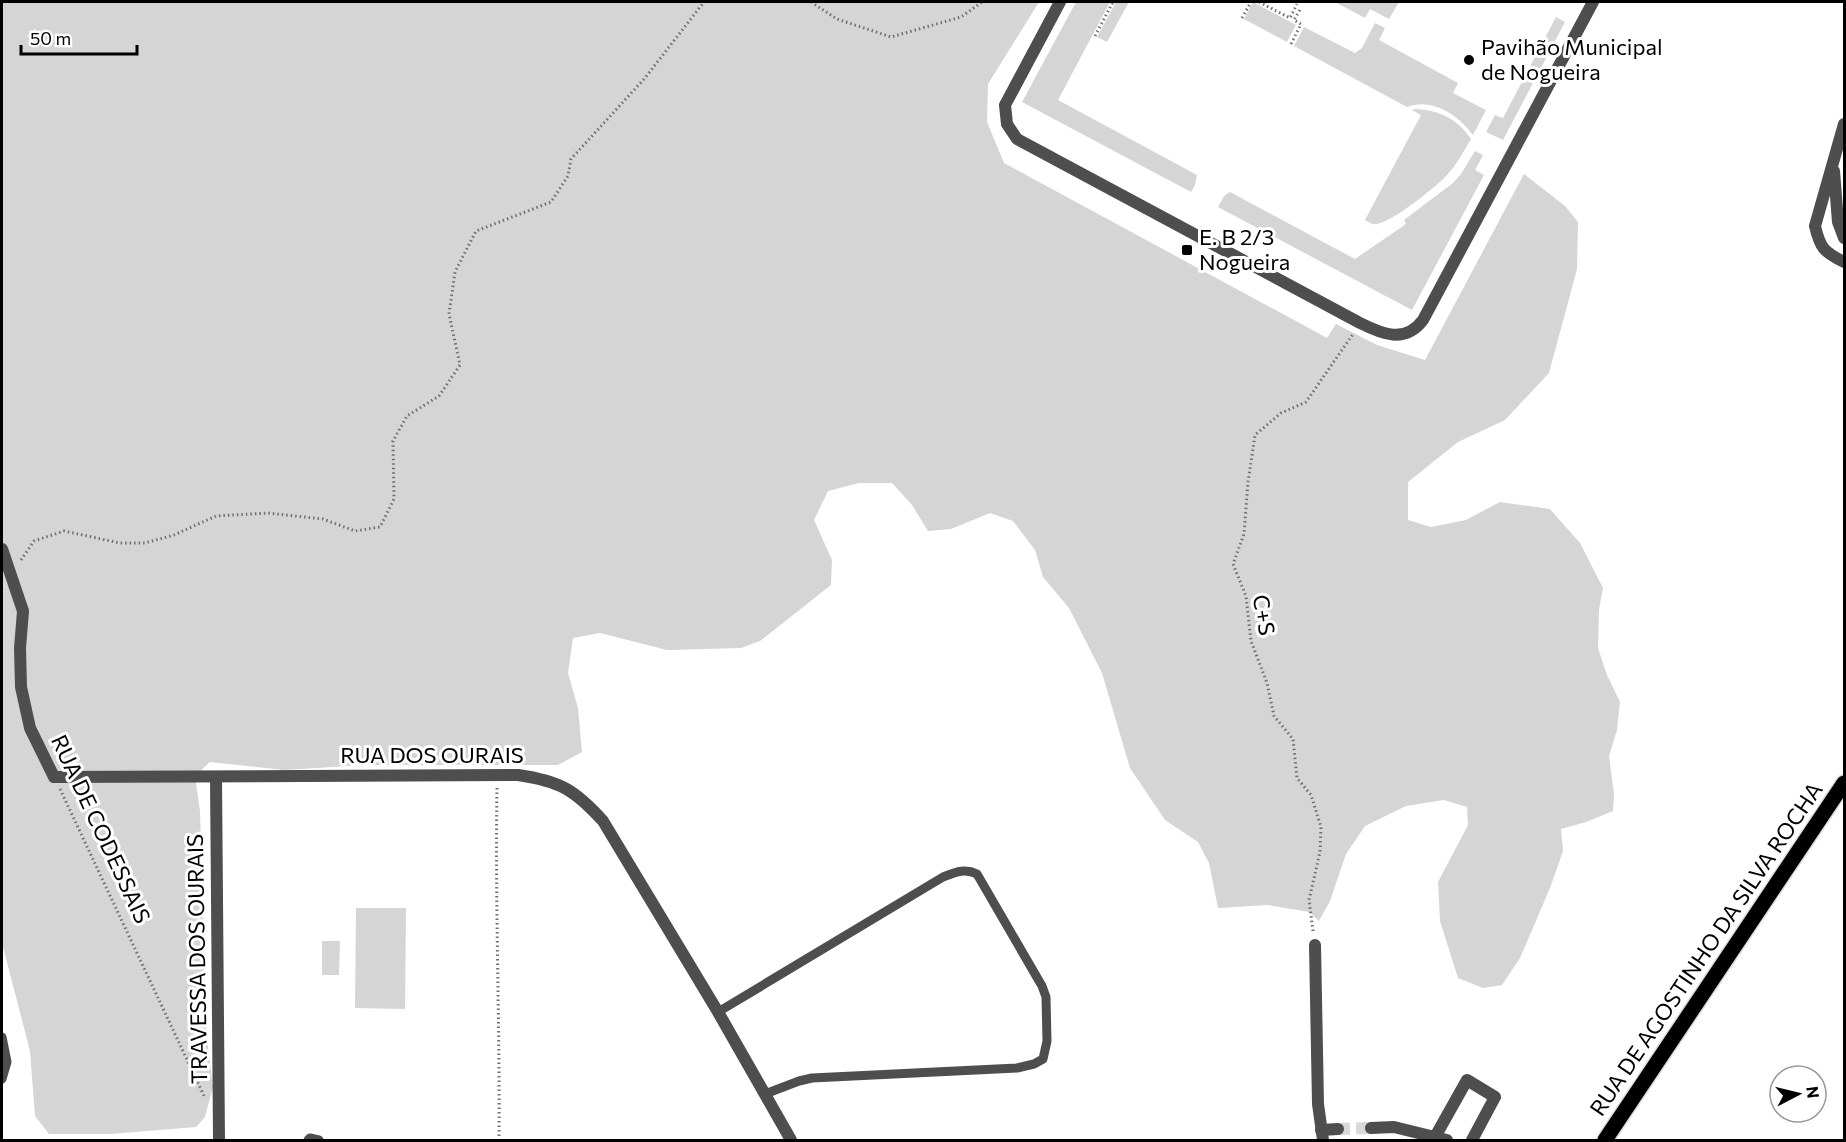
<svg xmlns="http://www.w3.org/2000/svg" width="1846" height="1142" font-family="Commissioner,sans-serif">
	<rect width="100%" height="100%" fill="#fff"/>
	<!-- green -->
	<g fill="#d5d5d5">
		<path d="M 2,2 L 1039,2 L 988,84 L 987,122 L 1004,163 L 1327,338 L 1336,324 L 1377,345 L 1425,360 L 1524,174 L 1565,206 L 1578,222 L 1577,269 L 1549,373 L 1505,420 L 1458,442 L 1408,482 L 1408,520 L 1431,527 L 1466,520 L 1500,502 L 1550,509 L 1580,543 L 1603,588 L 1599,610 L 1598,648 L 1607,675 L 1620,702 L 1617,730 L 1609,756 L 1614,794 L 1613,811 L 1586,822 L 1561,829 L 1563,851 L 1550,888 L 1520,958 L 1502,985 L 1483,988 L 1458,978 L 1440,921 L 1438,882 L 1468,825 L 1467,807 L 1444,800 L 1406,806 L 1365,826 L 1346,854 L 1330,901 L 1319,921 L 1309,912 L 1267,905 L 1218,908 L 1209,863 L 1198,842 L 1165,820 L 1130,768 L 1102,673 L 1069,608 L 1043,577 L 1035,550 L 1013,521 L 990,513 L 951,529 L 928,531 L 912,505 L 892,483 L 859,483 L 828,491 L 814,520 L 832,560 L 831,585 L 760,641 L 741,648 L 667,650 L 600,633 L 573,638 L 568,673 L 578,708 L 582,752 L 558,765 L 365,765 L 284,770 L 210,762 L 195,776 L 200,811 L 206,1032 L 213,1087 L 205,1117 L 196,1127 L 111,1134 L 49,1134 L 35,1116 L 30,1051 L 2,943 Z"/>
		<path d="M 1076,2 L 1110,2 L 1058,100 L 1197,175 L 1195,185 L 1191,192 L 1022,102 Z"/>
		<path d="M 1116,2 L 1129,2 L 1107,42 L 1097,37 Z"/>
		<path d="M 1253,2 L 1296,25 L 1287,42 L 1244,19 Z"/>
		<path d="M 1335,2 L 1399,2 L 1389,19 L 1370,9 L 1365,18 Z"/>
		<path d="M 1556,17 L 1565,22 L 1503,140 L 1486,132 L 1495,115 L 1503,118 Z"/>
		<path d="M 1375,23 L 1385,28 L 1379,40 L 1458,83 L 1453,93 L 1486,110 L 1473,135 C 1459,116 1433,97 1407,107 L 1294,46 L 1304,27 L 1355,53 L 1362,48 Z"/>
		<path d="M 1415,109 C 1439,110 1458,119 1471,139 C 1464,151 1457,164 1447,175 C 1437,186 1387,227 1373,224 C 1372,224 1365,220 1365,220 L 1421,115 L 1412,110 Z"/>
		<path d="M 1475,151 L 1483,155 L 1475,170 L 1484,175 L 1412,310 L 1218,207 L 1224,196 L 1230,192 L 1355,259 L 1406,224 L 1404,220 L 1453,183 L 1461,174 Z"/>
		<path d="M 356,908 L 406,908 L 405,1009 L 355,1008 Z"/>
		<path d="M 322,941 L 340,941 L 339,975 L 322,975 Z"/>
	</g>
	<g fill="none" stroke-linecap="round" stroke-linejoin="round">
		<!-- minor-tunnel -->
		<path stroke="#d9d9d9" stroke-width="12" stroke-dasharray="12 6" stroke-linecap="butt" d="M 1338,1129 L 1371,1128"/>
		<defs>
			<path id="primary" d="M 1605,1140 L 1844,783"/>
		</defs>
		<!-- primary casing -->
		<use href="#primary" stroke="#dbdbdb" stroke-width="18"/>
		<!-- path -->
		<g stroke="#707070" stroke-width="3" stroke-dasharray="1.5 3" stroke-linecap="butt">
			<path d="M 811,2 L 837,19 L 891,37 L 961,17 L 982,2"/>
			<path d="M 1259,2 L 1290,18 L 1297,4"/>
			<path d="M 1242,18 L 1251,2"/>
			<path d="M 1095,36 L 1113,2"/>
			<path d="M 1291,44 L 1301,24 L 1294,20 L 1301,8"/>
			<path d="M 21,560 L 34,541 L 64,531 L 120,543 L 145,543 L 174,535 L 216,516 L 268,513 L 323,519 L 355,531 L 380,527 L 394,499 L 393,441 L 407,416 L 439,396 L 460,365 L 449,314 L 455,272 L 476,231 L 551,202 L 568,176 L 571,159 L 645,78 L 704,2"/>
			<path d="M 497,788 C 495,906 500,1023 499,1140"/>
			<path d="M 60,789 L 205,1098"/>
			<path d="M 1313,931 L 1309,900 L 1320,852 L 1321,827 L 1311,795 L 1297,778 L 1293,739 L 1274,716 L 1267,683 L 1251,641 L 1246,596 L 1233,564 L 1244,534 L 1248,482 L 1255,435 L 1281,413 L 1306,402 L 1353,334"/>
		</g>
		<!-- service -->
		<g stroke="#4e4e4e" stroke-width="9">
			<path d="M 718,1012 L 943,877 C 956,872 965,868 977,874 L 1042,986 L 1046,997 L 1047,1041 L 1043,1059 L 1034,1064 L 1017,1068 L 812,1078 L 799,1081 L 765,1094"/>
			<path d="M 2,1037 L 7,1062 L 2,1079"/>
			<path d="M 308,1140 L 310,1138 L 319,1140"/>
		</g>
		<!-- minor -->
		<g stroke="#4e4e4e" stroke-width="12">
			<path d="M 1060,2 L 1005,105 L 1007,124 L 1017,139 L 1360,323 C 1382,334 1405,344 1423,320 L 1593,2"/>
			<path d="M 1844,124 L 1815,226 C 1820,248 1824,252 1844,262"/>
			<path d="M 1834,171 L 1838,222 L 1844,238"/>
			<path d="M 2,549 L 23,611 L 20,648 L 21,687 L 30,728 L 54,777 L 518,775 C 560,781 575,790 603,821 L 718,1012 L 791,1140"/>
			<path d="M 216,778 L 219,1140"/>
			<path d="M 1315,945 L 1318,1104 L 1323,1140"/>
			<path d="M 1371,1128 L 1394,1127 L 1447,1140"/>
			<path d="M 1321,1130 L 1338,1129"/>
			<path d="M 1435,1137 L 1467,1080 L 1495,1097 L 1472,1140"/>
		</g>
		<!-- primary -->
		<use href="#primary" stroke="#000" stroke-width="15"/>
	</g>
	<!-- markers -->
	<g fill="#000" stroke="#fff" stroke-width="2">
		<circle cx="1469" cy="60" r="6"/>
		<rect x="1181" y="244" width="12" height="12" rx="3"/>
	</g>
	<g text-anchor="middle" stroke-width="6" stroke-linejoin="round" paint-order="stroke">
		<!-- poi labels -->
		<g font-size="22" fill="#000" stroke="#fff" text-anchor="start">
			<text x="1481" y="55">Pavihão Municipal<tspan x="1481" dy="25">de Nogueira</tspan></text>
			<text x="1199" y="245">E. B 2/3<tspan x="1199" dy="25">Nogueira</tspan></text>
		</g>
		<!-- street labels -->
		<g font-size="22" fill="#000" stroke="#fff">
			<text transform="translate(1264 615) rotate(80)" y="8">C+S</text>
			<text x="432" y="763">RUA DOS OURAIS</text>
			<text transform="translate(101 829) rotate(65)" y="8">RUA DE CODESSAIS</text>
			<text transform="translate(1706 949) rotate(-56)" y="8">RUA DE AGOSTINHO DA SILVA ROCHA</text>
			<text transform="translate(197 959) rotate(-91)" y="8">TRAVESSA DOS OURAIS</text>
		</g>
	</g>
	<!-- border -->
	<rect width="1846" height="1142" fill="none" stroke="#000000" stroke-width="6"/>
	<!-- north arrow -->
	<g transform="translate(1798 1094) rotate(83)"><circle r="28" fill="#ffffff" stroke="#999999" stroke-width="1.5"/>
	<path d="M0-4.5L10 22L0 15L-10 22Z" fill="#000000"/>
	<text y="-9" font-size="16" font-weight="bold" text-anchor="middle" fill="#000000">N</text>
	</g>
	<!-- scale -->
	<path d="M21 45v9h116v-9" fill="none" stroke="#000000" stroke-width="3"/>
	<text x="30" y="45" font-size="18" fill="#000000" stroke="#ffffff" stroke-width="4.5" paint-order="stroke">50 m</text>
</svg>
